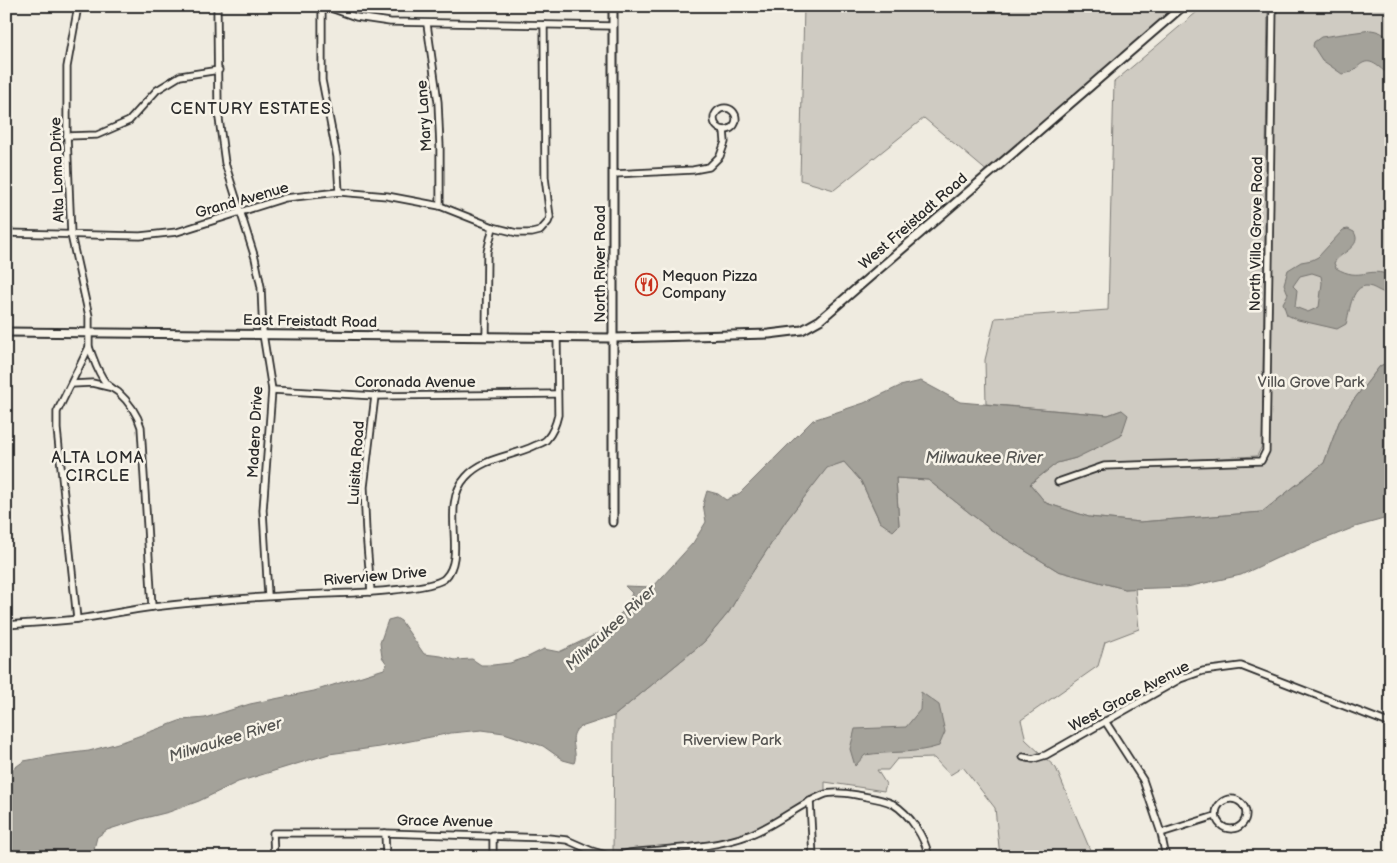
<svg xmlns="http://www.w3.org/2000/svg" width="1397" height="863" font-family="'Balsamiq Sans',sans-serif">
	<rect width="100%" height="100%" fill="#efebe0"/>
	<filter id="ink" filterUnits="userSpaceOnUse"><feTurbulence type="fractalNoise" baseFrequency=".02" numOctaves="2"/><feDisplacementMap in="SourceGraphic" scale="10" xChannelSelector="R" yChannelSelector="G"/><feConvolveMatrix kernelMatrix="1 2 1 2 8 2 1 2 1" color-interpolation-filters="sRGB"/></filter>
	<g filter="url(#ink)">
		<!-- green -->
		<g fill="#cfcbc2" stroke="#7d7b76">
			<path d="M 804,6 L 1183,6 L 989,173 L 924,118 L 834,190 L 800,180 Z"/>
			<path d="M 1204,6 L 1268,6 L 1262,446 L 1257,456 L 1094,465 L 1261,461 L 1266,451 L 1273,6 L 1391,6 L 1391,361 L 1380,366 L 1352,402 L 1339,422 L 1324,463 L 1262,512 L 1140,522 L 1089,517 L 1046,503 L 1030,484 L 1057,463 L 1076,458 L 1122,410 L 1108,415 L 986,404 L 985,360 L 995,318 L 1108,310 L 1114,82 Z"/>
			<path d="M 844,462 L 861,481 L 880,522 L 899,525 L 896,478 L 928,480 L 990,529 L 1058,571 L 1125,589 L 1135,588 L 1139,629 L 1105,642 L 1098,666 L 1021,720 L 1026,740 L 1056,768 L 1093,857 L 1000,857 L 995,808 L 963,767 L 950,775 L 934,758 L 897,759 L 888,770 L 877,770 L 886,784 L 884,791 L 825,782 L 825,794 L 780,821 L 722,842 L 613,857 L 614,716 L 704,642 L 729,612 L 746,582 L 786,521 L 827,467 Z"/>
		</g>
		<!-- water -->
		<g fill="#a4a29a" stroke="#74726e" fill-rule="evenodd">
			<path d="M 1371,30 C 1395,33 1391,52 1391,70 L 1384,71 C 1369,58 1365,59 1352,72 L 1342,74 L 1322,60 L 1313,46 L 1314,42 L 1321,37 Z"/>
			<path d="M 1348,229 L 1354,232 C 1363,247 1340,252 1334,263 L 1336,268 C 1361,283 1368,265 1391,276 L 1391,293 C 1383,294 1379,290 1372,287 C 1351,280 1350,312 1346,324 L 1337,329 L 1298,320 L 1287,315 L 1283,303 L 1288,294 L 1284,284 L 1288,270 L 1301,262 L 1312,260 L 1318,257 L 1343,230 ZM 1312,273 L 1321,276 L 1322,283 L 1319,307 L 1308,312 L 1295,307 L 1297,290 L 1293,286 L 1300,276 Z"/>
			<path d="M 1391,361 L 1391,517 L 1355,527 L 1277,558 L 1241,575 L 1187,587 L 1125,589 L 1058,571 L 990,529 L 928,480 L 896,478 L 899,525 L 893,531 L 880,522 L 861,481 L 844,462 L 827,468 L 786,521 L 746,582 L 729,612 L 704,642 L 614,716 L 578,728 C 567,739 579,752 574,763 L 563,760 L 543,746 L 504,733 L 482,730 L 451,733 L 380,747 L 329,754 L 238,782 L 199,801 L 169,812 L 141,819 L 107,830 L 97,837 L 92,857 L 52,857 L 49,854 L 43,857 L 6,857 L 6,774 L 24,761 L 56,755 L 89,751 L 125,741 L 182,720 L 205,718 L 250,704 L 314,691 L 384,669 L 387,664 L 382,657 L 380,643 L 388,620 L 396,618 L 401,621 L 424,654 L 441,656 L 455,660 L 472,659 L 481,665 L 493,665 L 510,663 L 528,657 L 544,649 L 559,652 L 605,630 L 626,608 L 632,593 L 625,586 L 653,587 L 693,543 L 706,522 L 703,504 L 707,491 L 718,494 L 726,500 L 740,493 L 813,420 L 864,403 L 900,386 L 921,381 L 960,402 L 1108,415 L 1122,410 L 1128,415 L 1121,436 L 1076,458 L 1057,463 L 1030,484 L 1046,503 L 1089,517 L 1140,522 L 1262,512 L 1324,463 L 1339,422 L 1352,402 L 1380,366 Z"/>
			<path d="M 921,692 L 939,705 L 945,732 L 939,746 C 915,754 890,751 865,755 L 855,766 L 850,749 L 855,729 L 906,727 L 920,710 Z"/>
		</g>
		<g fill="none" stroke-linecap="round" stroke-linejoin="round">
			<defs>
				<g id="minor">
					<path d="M 217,6 L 218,111 L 225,163 L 255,258 L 261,287 L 263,334 L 272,390 L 263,510 L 268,596"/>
					<path d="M 322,6 L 322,80 L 337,157 L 339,192"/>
					<path d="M 325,6 L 356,17 L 390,22 L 613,26"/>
					<path d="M 427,24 L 438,102 L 440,147 L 440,206"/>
					<circle cx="725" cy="119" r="11"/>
					<path d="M 67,136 L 97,135 L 129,121 L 157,90 L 180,76 L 219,70"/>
					<path d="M 614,174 L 693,170 L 709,167 L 720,156 L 725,142 L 724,130"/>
					<path d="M 6,233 L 140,236 L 177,232 L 285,198 L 339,192 L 387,196 L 440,206 L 493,227 L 517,233 L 532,233 L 540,231 L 548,222 L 550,217 L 545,177 L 544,25"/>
					<path d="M 486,336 L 487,252 L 493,227"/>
					<path d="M 89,347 C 94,359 97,372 106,383 C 109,387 114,389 118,392 C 129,402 137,413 141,427 L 152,607"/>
					<path d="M 72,384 L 92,383 L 109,387"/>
					<path d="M 272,390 L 375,396 L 557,394"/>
					<path d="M 1058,482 L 1104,466 L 1261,461 L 1266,451 L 1273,6"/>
					<path d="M 371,592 L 366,532 L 364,487 L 375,396"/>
					<path d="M 77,619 L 57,429 L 57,412 L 89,347 L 89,316 L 71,235 L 67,136 L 67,67 L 78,6"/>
					<path d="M 6,625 C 30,623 54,622 78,619 C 103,616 128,610 153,607 C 219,599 286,595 353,593 C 370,592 434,589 445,578 C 468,555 439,506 466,477 C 484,457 511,457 534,446 C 538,444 544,443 547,439 C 553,432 556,424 558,415 L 557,338"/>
					<path d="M 1105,721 L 1143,780 L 1161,833 L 1166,857"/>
					<path d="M 1023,757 L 1033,759 L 1046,755 L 1180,679 L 1203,671 L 1241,666 L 1391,724"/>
					<circle cx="1231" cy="814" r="15"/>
					<path d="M 810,801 L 813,857"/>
					<path d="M 385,833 L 386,857"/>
					<path d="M 1161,833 L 1215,816"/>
					<path d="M 493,835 L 493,857"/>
					<path d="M 274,857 L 273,833 L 385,833 L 548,838 L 567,840 L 592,851 L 612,857"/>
					<path d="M 614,857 L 629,853 C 668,848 712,849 749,835 C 776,825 798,805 823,795 C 833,791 846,793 857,795 C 868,797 883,799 893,804 C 910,814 925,838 929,857"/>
				</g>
				<g id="tertiary">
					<path d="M 613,6 L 613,522"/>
					<path d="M 6,332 L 613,338 L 769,334 L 802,330 L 820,320 L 1183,6"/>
				</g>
			</defs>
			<!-- minor casing -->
			<use href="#minor" stroke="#2b2b2b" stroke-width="9"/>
			<!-- tertiary casing -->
			<use href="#tertiary" stroke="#2b2b2b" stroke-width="11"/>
			<!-- minor -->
			<use href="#minor" stroke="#f7f3e8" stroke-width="5.5"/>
			<!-- tertiary -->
			<use href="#tertiary" stroke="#f7f3e8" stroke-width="7"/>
		</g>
	</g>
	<!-- icons -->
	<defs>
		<symbol id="restaurant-ring" viewBox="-11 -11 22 22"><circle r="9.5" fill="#f7f3e8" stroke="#c8321e" stroke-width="1.5"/><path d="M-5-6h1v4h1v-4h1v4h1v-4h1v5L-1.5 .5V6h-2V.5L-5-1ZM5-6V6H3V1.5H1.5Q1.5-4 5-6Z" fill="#c8321e"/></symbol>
	</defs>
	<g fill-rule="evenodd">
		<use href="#restaurant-ring" x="634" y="272" width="25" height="25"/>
	</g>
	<g text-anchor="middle" stroke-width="5" stroke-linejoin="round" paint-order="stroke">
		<!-- street labels -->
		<g font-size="15" fill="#2b2b2b" stroke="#f7f3e8">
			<text transform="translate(424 116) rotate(-94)" y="5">Mary Lane</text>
			<text transform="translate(57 170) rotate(-92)" y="5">Alta Loma Drive</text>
			<text transform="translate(242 200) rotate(-16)" y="5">Grand Avenue</text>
			<text transform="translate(913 221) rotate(-41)" y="5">West Freistadt Road</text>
			<text transform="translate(1256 234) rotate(-89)" y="5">North Villa Grove Road</text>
			<text transform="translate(600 264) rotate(-90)" y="5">North River Road</text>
			<text transform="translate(310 321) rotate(1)" y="5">East Freistadt Road</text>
			<text x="415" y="387">Coronada Avenue</text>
			<text transform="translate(255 432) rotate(-87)" y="5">Madero Drive</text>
			<text transform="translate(356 463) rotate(-86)" y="5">Luisita Road</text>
			<text transform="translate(375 576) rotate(-5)" y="5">Riverview Drive</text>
			<text transform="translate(1129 696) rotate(-28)" y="5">West Grace Avenue</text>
			<text transform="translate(445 821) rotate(1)" y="5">Grace Avenue</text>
		</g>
		<!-- poi labels -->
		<g font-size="15" fill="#2b2b2b" stroke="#f7f3e8" text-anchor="start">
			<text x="662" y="281">Mequon Pizza<tspan x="662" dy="17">Company</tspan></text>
		</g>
		<!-- park labels -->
		<g font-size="15" fill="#545351" stroke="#f7f3e8">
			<text x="1311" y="387">Villa Grove Park</text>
			<text x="732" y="745">Riverview Park</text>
		</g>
		<!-- neighbourhood labels -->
		<g font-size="16" letter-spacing="1" fill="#2b2b2b" stroke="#f7f3e8">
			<text x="251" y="114">CENTURY ESTATES</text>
			<text x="98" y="463">ALTA LOMA<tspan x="98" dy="18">CIRCLE</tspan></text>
		</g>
		<!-- water labels -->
		<g font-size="16" font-style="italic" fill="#555552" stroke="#f7f3e8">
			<text x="984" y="463">Milwaukee River</text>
			<text transform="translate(610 627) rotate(-43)" y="6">Milwaukee River</text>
			<text transform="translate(225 739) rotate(-17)" y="6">Milwaukee River</text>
		</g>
	</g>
	<!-- margin -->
	<rect width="1397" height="863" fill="none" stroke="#f7f3e8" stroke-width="25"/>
	<rect x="12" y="12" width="1372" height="838" fill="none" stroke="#2b2b2b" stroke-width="2" filter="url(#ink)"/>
</svg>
